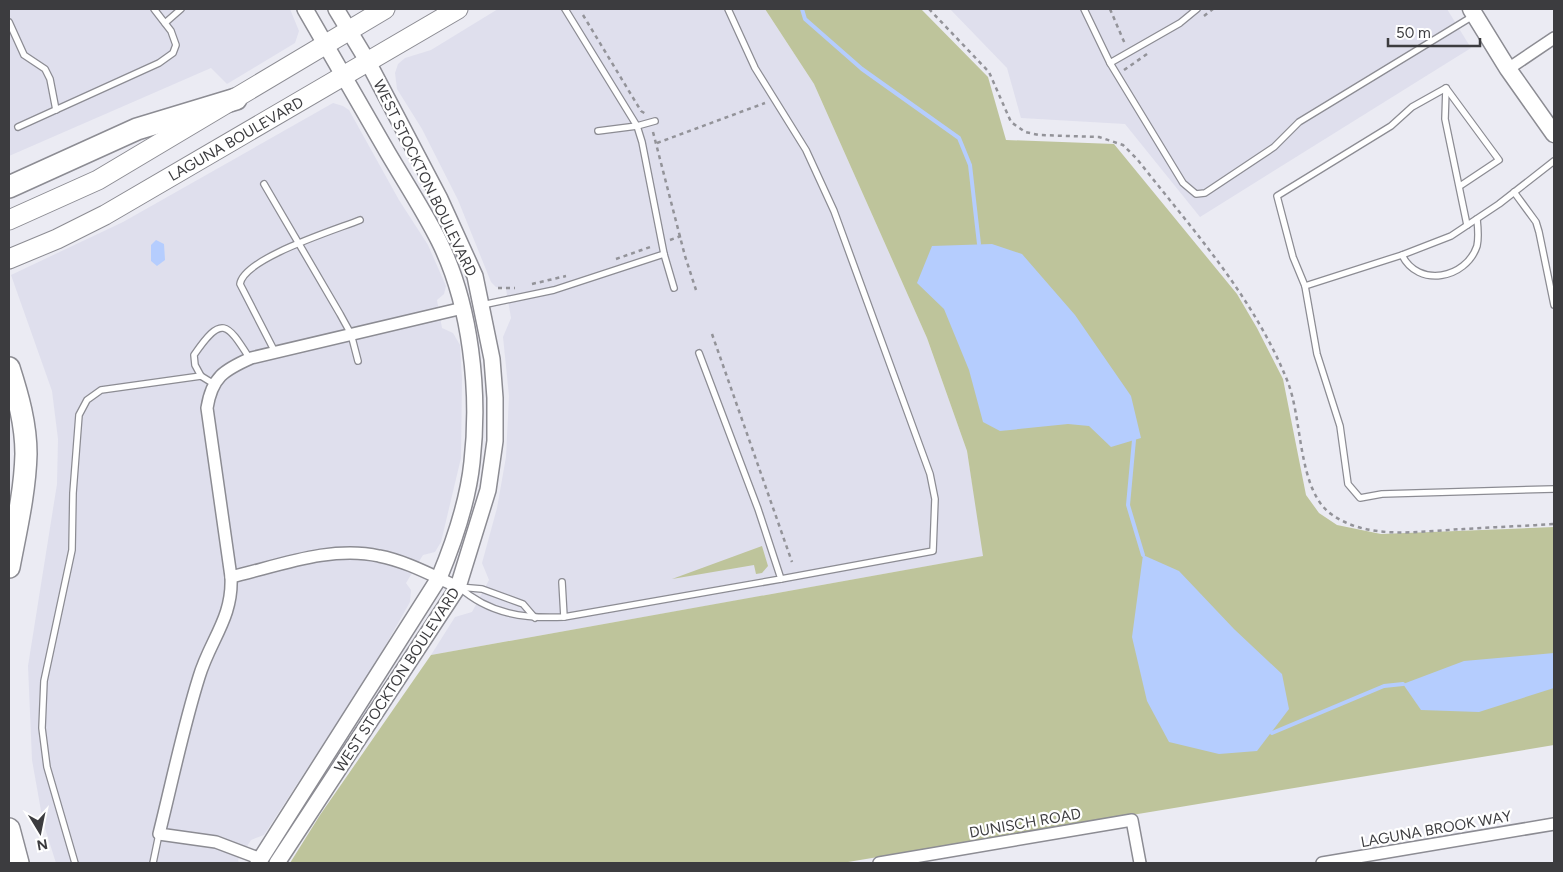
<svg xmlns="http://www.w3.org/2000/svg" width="1563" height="872" font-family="Figtree,sans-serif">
	<rect width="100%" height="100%" fill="#ebebf3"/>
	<!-- built -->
	<g fill="#dfdfed">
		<path d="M 9,9 L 290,9 L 299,31 L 295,43 L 227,84 L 211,68 L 9,156 Z"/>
		<path d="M 498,9 L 765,9 L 814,84 L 927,338 L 967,451 L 984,556 L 431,655 L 455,617 L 472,612 L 489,580 L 482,563 L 497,508 L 506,457 L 509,396 L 503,337 L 511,318 L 506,289 L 496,287 L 491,282 L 458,200 L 422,129 L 397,89 L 395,73 L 398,64 L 405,58 L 431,50 Z"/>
		<path d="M 950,9 L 1447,9 L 1471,48 L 1200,217 L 1125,124 L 1021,118 L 1007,68 Z"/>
		<path d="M 333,103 L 343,106 L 349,110 L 399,200 L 428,245 L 446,286 L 444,294 L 437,300 L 442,328 L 453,333 L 460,345 L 462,379 L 461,458 L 441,542 L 435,552 L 423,555 L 406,583 L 411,590 L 410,602 L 375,664 L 264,835 L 251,840 L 238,860 L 239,863 L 56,863 L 43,822 L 32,760 L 28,666 L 57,484 L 58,439 L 52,391 L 11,275 L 123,222 Z"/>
	</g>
	<!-- grass -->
	<g fill="#bec49b">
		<path d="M 765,9 L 921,9 L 988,77 L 1006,140 L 1114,144 L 1237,294 L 1257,328 L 1283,379 L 1306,495 L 1319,513 L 1337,525 L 1381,534 L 1554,527 L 1554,745 L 842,863 L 290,863 L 320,815 L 431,655 L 983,556 L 967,451 L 927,338 L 814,84 Z"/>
		<path d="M 762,546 L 768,566 L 762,573 L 756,574 L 754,565 L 672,579 Z"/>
	</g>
	<!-- water -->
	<g fill="#b5cdfe">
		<path d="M 156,240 L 164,244 L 165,260 L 157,266 L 151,261 L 151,245 Z"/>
		<path d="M 992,244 L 1022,254 L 1075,315 L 1131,396 L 1141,438 L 1111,447 L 1089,426 L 1068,424 L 1000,431 L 983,422 L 969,370 L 944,309 L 917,283 L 932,246 Z"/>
		<path d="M 1143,555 L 1179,571 L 1234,629 L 1282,674 L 1289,709 L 1257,751 L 1219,754 L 1169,742 L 1147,701 L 1132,637 Z"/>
		<path d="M 1554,653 L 1554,688 L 1479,712 L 1421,710 L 1403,684 L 1464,661 Z"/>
	</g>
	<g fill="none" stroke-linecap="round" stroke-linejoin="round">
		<!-- stream -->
		<g stroke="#b5cdfe" stroke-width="4">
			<path d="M 802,9 L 805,19 L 862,69 L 959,138 L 970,165 L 979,244"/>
			<path d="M 1134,440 L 1128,505 L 1143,555"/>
			<path d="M 1272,733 L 1384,686 L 1403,684"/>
		</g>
		<defs>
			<g id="service">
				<path d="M 565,9 L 637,126 L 642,142 L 664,254 L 674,288"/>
				<path d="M 728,9 L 755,68 L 806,150 L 834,211 L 930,474 L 935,499 L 933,551 L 781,579"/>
				<path d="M 1084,9 L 1110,63 L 1183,183 L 1196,194 L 1205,193 L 1274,147 L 1299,122 L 1473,16"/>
				<path d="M 9,22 L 24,55 L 45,69 L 50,79 L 56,110"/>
				<path d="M 165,23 L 181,9"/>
				<path d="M 1110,63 L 1180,23 L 1197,9"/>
				<path d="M 1446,88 L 1445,119 L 1467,225"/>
				<path d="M 18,127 L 159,63 L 173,53 L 176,45 L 171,31 L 154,9"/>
				<path d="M 598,131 L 637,126 L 655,121"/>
				<path d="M 264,184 L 340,314 L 351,334 L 358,361"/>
				<path d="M 1460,186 L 1499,160 L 1446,88 L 1412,107 L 1391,126 L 1277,196 L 1293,257 L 1305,286 L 1317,354 L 1340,426 L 1348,484 L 1360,498 L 1382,494 L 1554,489"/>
				<path d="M 1514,192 L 1536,222 L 1539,232 L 1554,305"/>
				<path d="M 1402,255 C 1418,288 1466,279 1477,246 C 1479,237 1478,228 1477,219"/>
				<path d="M 1305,286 L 1402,255 L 1451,236 L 1499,204 L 1554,161"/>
				<path d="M 482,305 L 554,290 L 664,254"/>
				<path d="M 275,352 L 240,284 C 244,258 335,230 360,220"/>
				<path d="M 201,376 L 195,365 L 194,355 C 222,314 227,323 250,359"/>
				<path d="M 562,582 L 564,617"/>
				<path d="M 459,587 C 489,614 525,619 564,617 L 781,579 L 758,509 L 699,353"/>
				<path d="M 459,587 L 482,589 L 523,604 L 535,618"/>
				<path d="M 75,863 L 47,767 L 42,728 L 44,681 L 72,550 L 73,493 L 79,415 L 87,400 L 101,390 L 201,376 L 214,384"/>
				<path d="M 153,863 L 159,834"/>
			</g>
			<g id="minor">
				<path d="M 1508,69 L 1554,38"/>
				<path d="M 231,577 C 233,618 210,640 199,677 C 183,728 172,782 159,834 L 216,842 L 261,859"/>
				<path d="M 458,587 C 433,576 406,561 379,556 C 331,545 278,566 231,577 L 207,408 C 212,377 224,370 251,358 L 463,308"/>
				<path d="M 879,863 L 1132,820 L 1140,863"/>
				<path d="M 1322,863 L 1554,824"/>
			</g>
			<g id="tertiary">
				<path d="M 258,863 L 439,578 C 454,542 468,501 472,462 C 480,392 471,305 439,241 C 424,211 405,182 388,153 C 360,105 333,57 305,9"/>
				<path d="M 277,863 L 458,587 L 488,490 L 495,441 L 495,398 L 492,359 L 475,276 L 440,199 L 368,62 L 336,9"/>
			</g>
			<path id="secondary" d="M 1471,9 L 1508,69 L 1554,134"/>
			<g id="primary">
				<path d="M 9,220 L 98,180 L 385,9"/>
				<path d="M 9,259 L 57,239 L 105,215 L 458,9"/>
			</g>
			<g id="motorway">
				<path d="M 9,187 L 137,129 L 236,99"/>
				<path d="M 9,368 C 18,396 26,424 26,454 C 25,492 16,530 9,567"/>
				<path d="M 9,829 L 18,863"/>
			</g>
		</defs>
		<!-- service casing -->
		<use href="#service" stroke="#8c8c93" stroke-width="8"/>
		<!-- minor casing -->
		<use href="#minor" stroke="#8c8c93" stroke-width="14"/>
		<!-- tertiary casing -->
		<use href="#tertiary" stroke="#8c8c93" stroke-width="18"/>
		<!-- secondary casing -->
		<use href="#secondary" stroke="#8c8c93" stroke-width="19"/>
		<!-- primary casing -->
		<use href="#primary" stroke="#8c8c93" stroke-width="21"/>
		<!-- motorway casing -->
		<use href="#motorway" stroke="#8c8c93" stroke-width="24"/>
		<!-- path -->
		<g stroke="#939399" stroke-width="2.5" stroke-dasharray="4 4" stroke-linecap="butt">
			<path d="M 929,9 L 989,72 L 1011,122 L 1025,132 L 1039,135 L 1099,137 L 1123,145 L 1137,159 C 1192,229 1253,296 1287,380 C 1303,418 1297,489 1331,514 C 1368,541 1421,531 1464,529 C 1494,527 1524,526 1554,524"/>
			<path d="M 1110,9 L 1125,44"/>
			<path d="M 583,15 L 641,111 L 646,114"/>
			<path d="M 1204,16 L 1213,9"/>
			<path d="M 1124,70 L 1150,52"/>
			<path d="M 653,132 L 685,256 L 696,290"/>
			<path d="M 657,143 L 765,103"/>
			<path d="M 670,240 L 681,236"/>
			<path d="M 616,259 L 653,246"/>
			<path d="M 532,284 L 566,276"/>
			<path d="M 498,288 L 515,288"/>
			<path d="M 712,334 L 792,562"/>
		</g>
		<!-- service -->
		<use href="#service" stroke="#fff" stroke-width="5.5"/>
		<!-- minor -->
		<use href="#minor" stroke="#fff" stroke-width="11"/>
		<!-- tertiary -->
		<use href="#tertiary" stroke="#fff" stroke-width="15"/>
		<!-- secondary -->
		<use href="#secondary" stroke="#fff" stroke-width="16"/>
		<!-- primary -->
		<use href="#primary" stroke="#fff" stroke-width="19"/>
		<!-- motorway -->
		<use href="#motorway" stroke="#fff" stroke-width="21"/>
	</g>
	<g text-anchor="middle" stroke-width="4.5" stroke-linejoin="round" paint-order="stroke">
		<!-- street labels -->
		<g font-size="15" fill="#3c3c3f" stroke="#fff">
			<text transform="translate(236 139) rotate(-30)" y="5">LAGUNA BOULEVARD</text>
			<text transform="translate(425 178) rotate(64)" y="5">WEST STOCKTON BOULEVARD</text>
			<text transform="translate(397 680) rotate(-57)" y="5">WEST STOCKTON BOULEVARD</text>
			<text transform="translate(1025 823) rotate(-10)" y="5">DUNISCH ROAD</text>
			<text transform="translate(1436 829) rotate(-10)" y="5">LAGUNA BROOK WAY</text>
		</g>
	</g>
	<!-- border -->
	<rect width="1563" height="872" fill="none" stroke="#3c3c3f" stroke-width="20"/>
	<!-- north arrow -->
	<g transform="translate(40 832) rotate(170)" stroke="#ffffff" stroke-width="4" paint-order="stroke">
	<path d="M0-4L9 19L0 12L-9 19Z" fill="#3c3c3f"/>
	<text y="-8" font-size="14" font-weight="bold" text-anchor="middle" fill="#3c3c3f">N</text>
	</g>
	<!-- scale -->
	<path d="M1388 38v8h92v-8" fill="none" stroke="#3c3c3f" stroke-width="2.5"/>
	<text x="1396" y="38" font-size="15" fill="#3c3c3f" stroke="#ffffff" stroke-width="4" paint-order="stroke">50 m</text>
</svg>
